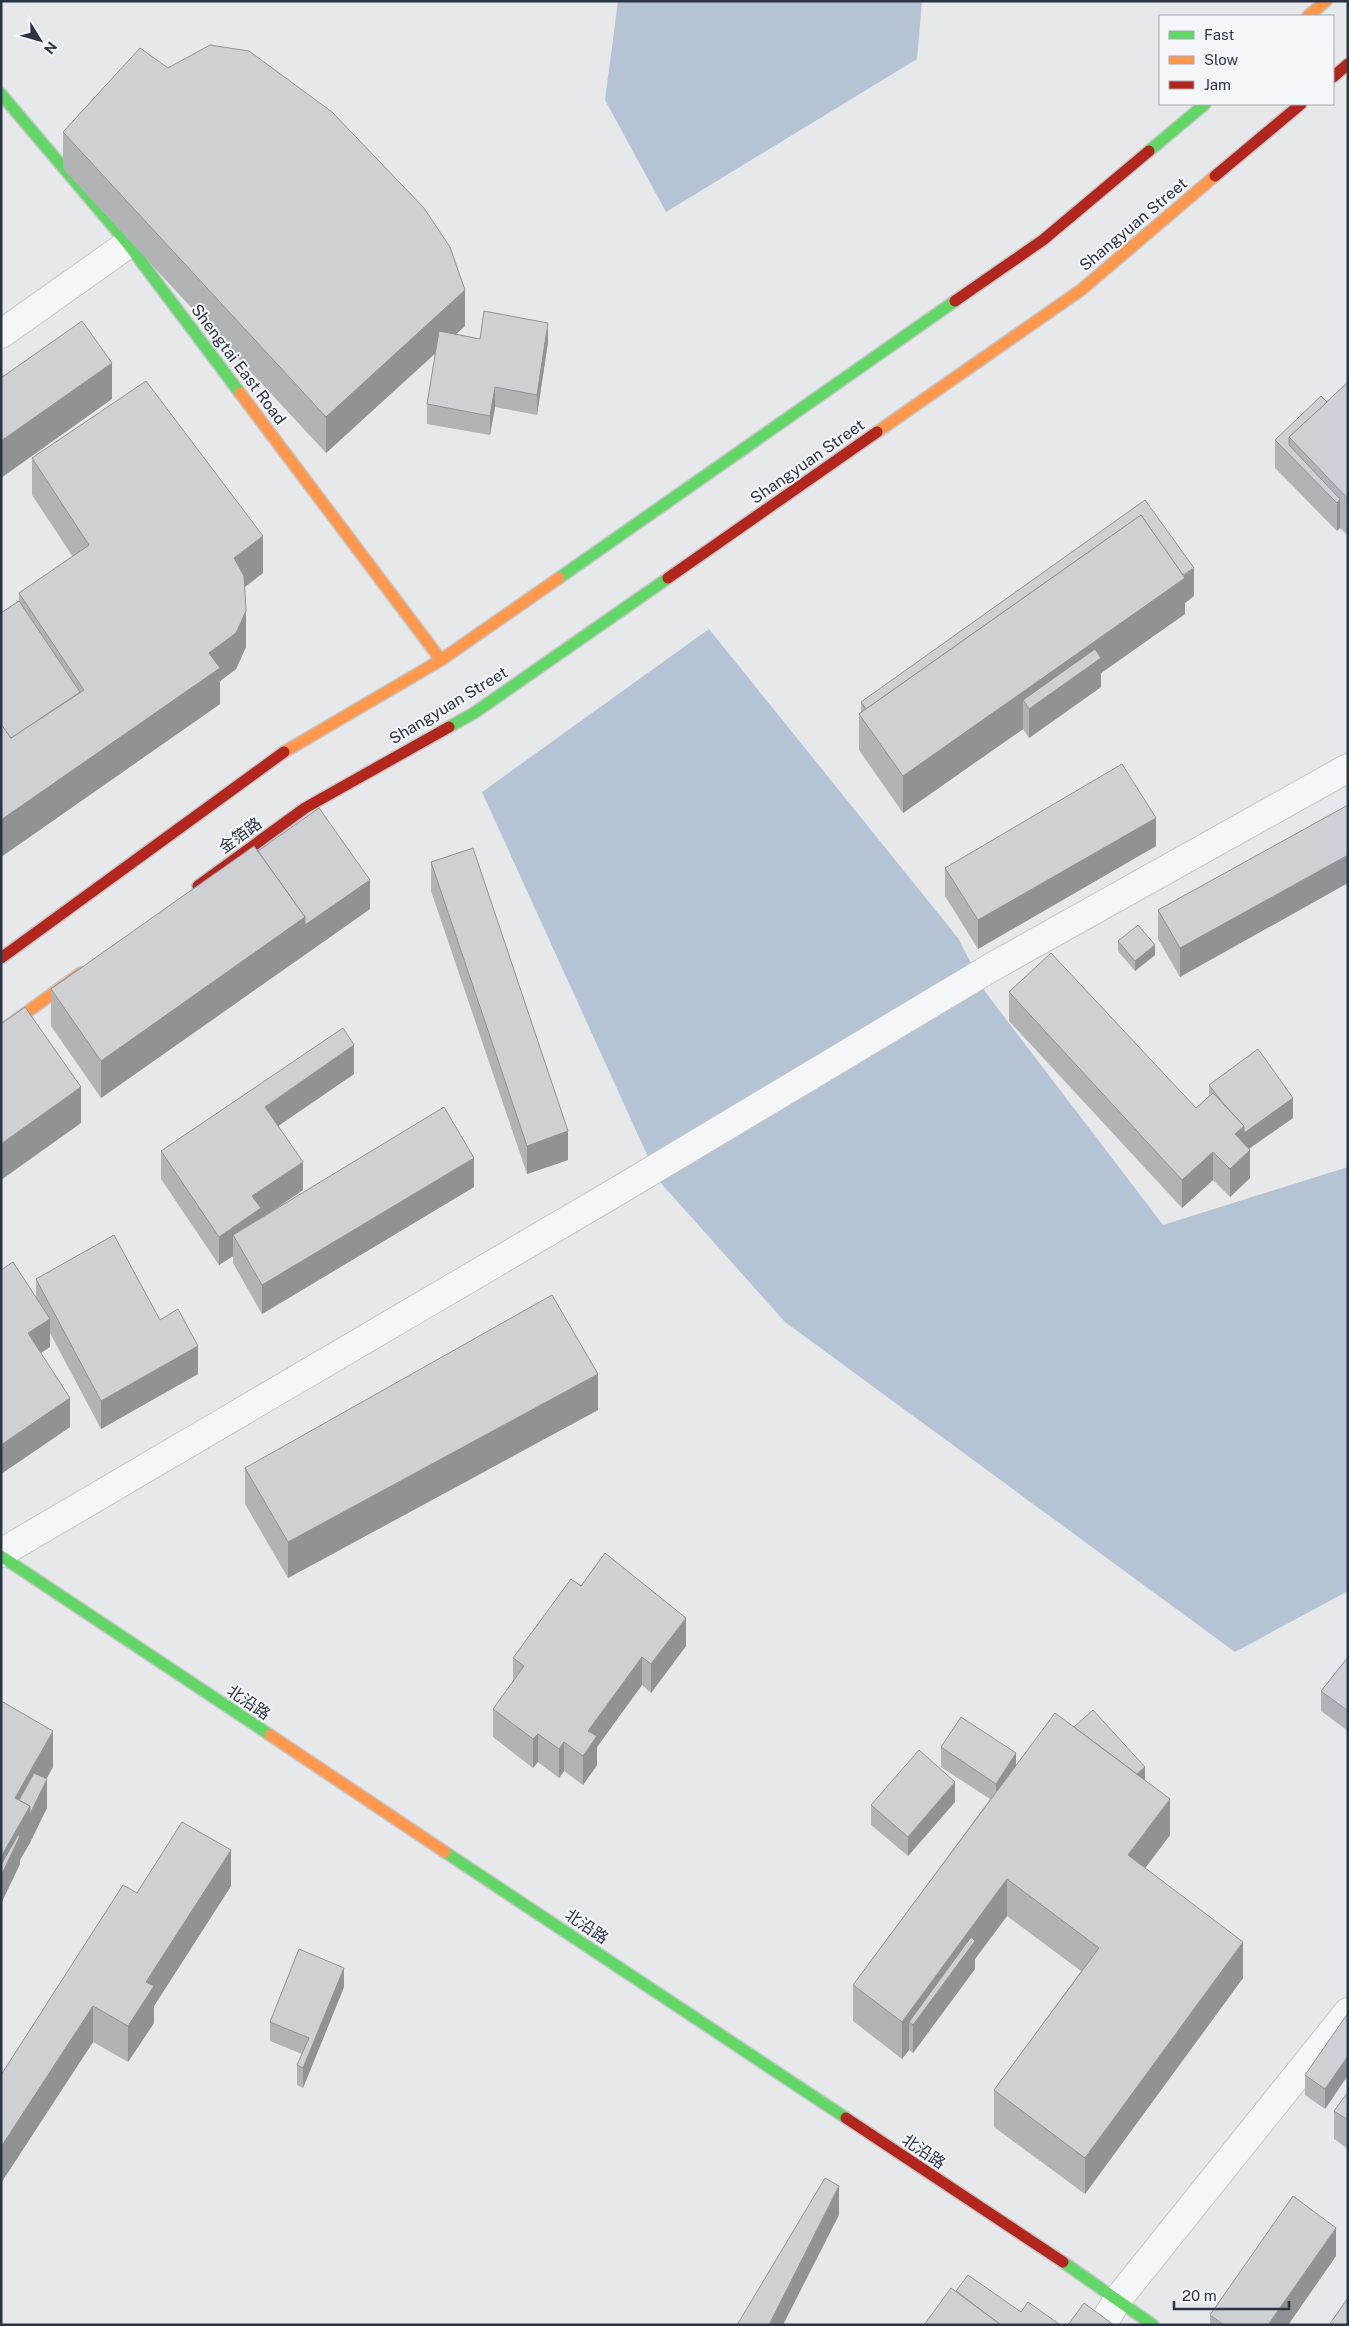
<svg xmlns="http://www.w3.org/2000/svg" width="1349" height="2326" font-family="'Public Sans','Noto Sans SC',sans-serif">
	<rect width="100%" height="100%" fill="#e6e8ea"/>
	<!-- water -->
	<g fill="#b4c4d5">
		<path d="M 618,1 L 922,1 L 917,59 L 666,212 L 605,100 Z"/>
		<path d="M 709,629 L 958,938 L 986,993 L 1163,1225 L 1348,1167 L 1348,1591 L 1235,1652 L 785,1322 L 659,1181 L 482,792 Z"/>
	</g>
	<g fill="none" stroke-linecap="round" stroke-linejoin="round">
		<defs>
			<g id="street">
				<path d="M 1,334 L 128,244"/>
				<path d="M 1,1553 L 621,1189 L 992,967 L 1348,768"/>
				<path d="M 1102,2325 L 1118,2299 L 1348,2012"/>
			</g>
			<g id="fast">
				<path d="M 1,94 L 128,244 L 240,393"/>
				<path d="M 1149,151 L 1205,104"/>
				<path d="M 559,578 L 955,301"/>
				<path d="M 449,727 L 474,713 L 668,578"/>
				<path d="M 1,1556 L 270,1735"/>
				<path d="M 445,1852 L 846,2118"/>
				<path d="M 1063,2262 L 1153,2325"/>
			</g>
			<g id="slow">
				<path d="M 1308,16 L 1326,1"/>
				<path d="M 240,393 L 441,660"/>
				<path d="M 877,432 L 1081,290 L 1215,176"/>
				<path d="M 284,752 L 441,660 L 559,578"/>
				<path d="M 1,1031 L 81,973"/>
				<path d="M 270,1735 L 445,1852"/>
			</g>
			<g id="jam">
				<path d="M 1333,77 L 1348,64"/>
				<path d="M 1215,176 L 1301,104"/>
				<path d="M 955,301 L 1043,240 L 1149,151"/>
				<path d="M 668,578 L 877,432"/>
				<path d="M 198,886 L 305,808 L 449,727"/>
				<path d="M 1,958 L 284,752"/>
				<path d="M 846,2118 L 1063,2262"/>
			</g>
		</defs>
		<!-- street casing -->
		<use href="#street" stroke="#c4c6c8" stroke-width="30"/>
		<!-- fast casing -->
		<use href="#fast" stroke="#c4c6c8" stroke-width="14"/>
		<!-- slow casing -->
		<use href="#slow" stroke="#c4c6c8" stroke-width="14"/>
		<!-- jam casing -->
		<use href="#jam" stroke="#c4c6c8" stroke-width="14"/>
		<!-- street -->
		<use href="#street" stroke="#f5f6f7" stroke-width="28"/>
		<!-- fast -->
		<use href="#fast" stroke="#63d668" stroke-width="11"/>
		<!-- slow -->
		<use href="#slow" stroke="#ff974d" stroke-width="11"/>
		<!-- jam -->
		<use href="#jam" stroke="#b3261e" stroke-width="11"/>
	</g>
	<!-- wall -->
	<g fill="#b1b3b5">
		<path d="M 63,132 L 465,326 L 456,334 L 480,339 L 548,342 L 537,415 L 495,407 L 490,435 L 427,424 L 427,404 L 436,353 L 326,453 L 63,169 Z"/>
		<path d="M 1348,382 L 1348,536 L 1340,528 L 1337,531 L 1275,468 L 1275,440 L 1327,402 Z"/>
		<path d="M 32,458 L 263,573 L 245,587 L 246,647 L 236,669 L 220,681 L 220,704 L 1,857 L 1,613 L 19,601 L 19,593 L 73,557 L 32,495 Z"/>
		<path d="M 1194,596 L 1185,603 L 1185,614 L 1101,673 L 1101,687 L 1029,738 L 1023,729 L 903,813 L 859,750 L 859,714 L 861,712 L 861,702 Z"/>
		<path d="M 1348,805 L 1180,977 L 1158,939 L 1158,910 Z"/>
		<path d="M 1156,846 L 978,949 L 945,896 L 945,868 Z"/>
		<path d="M 258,851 L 370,909 L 101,1098 L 51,1026 L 51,989 Z"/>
		<path d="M 431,862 L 568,1160 L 527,1174 L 431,891 Z"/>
		<path d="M 1118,941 L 1155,955 L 1135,971 L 1118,951 Z"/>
		<path d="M 1009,992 L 1196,1108 L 1209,1096 L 1209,1085 L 1293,1118 L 1249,1149 L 1250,1178 L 1230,1197 L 1213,1180 L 1182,1208 L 1009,1021 Z"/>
		<path d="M 354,1074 L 278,1126 L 303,1190 L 273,1211 L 474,1187 L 262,1314 L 233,1263 L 233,1256 L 219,1265 L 161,1179 L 161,1151 Z"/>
		<path d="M 1,1270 L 36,1298 L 36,1279 L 160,1320 L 198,1374 L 101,1429 L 50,1333 L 50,1347 L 41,1353 L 70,1427 L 1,1474 Z"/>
		<path d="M 598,1410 L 288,1578 L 245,1504 L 245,1468 Z"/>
		<path d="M 581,1586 L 686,1646 L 651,1693 L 642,1685 L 597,1747 L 597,1765 L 583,1785 L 564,1771 L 559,1778 L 538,1762 L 533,1768 L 493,1737 L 493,1709 L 513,1681 L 513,1658 Z"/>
		<path d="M 1348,1657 L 1348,1731 L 1321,1711 L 1321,1691 Z"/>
		<path d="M 941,1747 L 1016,1765 L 1145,1780 L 1170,1835 L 1145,1868 L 1243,1978 L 1085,2194 L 994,2127 L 994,2090 L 1081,1971 L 1007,1916 L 975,1959 L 975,1969 L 913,2053 L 909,2050 L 902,2059 L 853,2021 L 853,1985 L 990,1799 L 941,1767 Z"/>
		<path d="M 1348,1791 L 1348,1813 L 1347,1812 L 1347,1792 Z"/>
		<path d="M 955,1802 L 908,1856 L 871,1825 L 871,1805 Z"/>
		<path d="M 231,1886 L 154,2006 L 154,2023 L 128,2062 L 93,2042 L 1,2183 L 1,2075 L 137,1893 Z"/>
		<path d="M 344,1987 L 303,2088 L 297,2085 L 297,2065 L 302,2054 L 270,2041 L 270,2022 Z"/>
		<path d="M 1348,2013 L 1348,2075 L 1325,2109 L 1305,2095 L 1305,2075 Z"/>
		<path d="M 1348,2092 L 1348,2149 L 1334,2139 L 1334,2111 Z"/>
		<path d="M 1336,2256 L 1288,2325 L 1210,2325 L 1210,2315 Z"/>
	</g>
	<!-- shaded-wall -->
	<g fill="#909294">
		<path d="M 465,290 L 465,326 L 326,453 L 326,417 Z"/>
		<path d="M 548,323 L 548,342 L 537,415 L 537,395 Z"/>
		<path d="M 112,363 L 112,399 L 1,478 L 1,441 Z"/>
		<path d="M 495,387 L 495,407 L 490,435 L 490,416 Z"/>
		<path d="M 1340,499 L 1340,528 L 1337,531 L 1337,503 Z"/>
		<path d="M 263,536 L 263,573 L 234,595 L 234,558 Z"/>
		<path d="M 1194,568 L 1194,596 L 1185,603 L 1185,614 L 1101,673 L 1101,687 L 1029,738 L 1029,709 L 1023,700 L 1023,729 L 903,813 L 903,776 Z"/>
		<path d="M 246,611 L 246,647 L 236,669 L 220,681 L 220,704 L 1,857 L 1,820 L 209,653 Z"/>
		<path d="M 1156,818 L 1156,846 L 978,949 L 978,920 Z"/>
		<path d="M 1348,855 L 1348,883 L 1180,977 L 1180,948 Z"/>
		<path d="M 370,880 L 370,909 L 101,1098 L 101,1061 L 305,917 Z"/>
		<path d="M 1155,945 L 1155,955 L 1135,971 L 1135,961 Z"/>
		<path d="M 354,1045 L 354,1074 L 265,1135 L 265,1107 Z"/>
		<path d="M 81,1087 L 81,1123 L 1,1180 L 1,1144 Z"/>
		<path d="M 1293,1098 L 1293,1118 L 1244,1152 L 1244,1133 Z"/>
		<path d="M 1244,1126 L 1244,1154 L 1235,1134 Z"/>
		<path d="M 568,1131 L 568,1160 L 527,1174 L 527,1146 Z"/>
		<path d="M 1250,1150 L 1250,1178 L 1230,1197 L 1230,1169 Z"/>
		<path d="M 1213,1152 L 1213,1180 L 1182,1208 L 1182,1180 Z"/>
		<path d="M 474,1158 L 474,1187 L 262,1314 L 262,1285 Z"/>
		<path d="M 303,1162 L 303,1190 L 261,1218 L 233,1235 L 233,1256 L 219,1265 L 219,1237 L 252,1196 Z"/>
		<path d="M 50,1319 L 50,1347 L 28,1361 L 28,1333 Z"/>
		<path d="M 198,1346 L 198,1374 L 101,1429 L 101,1401 Z"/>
		<path d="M 598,1374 L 598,1410 L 288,1578 L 288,1542 Z"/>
		<path d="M 70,1398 L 70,1427 L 1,1474 L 1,1445 Z"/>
		<path d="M 686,1618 L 686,1646 L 651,1693 L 651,1664 Z"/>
		<path d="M 642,1657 L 642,1685 L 597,1747 L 597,1765 L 583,1785 L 583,1756 L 588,1731 Z"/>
		<path d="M 53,1731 L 53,1767 L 30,1809 L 30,1843 L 20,1860 L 20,1864 L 1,1904 L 1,1857 L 15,1798 Z"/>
		<path d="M 538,1734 L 538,1762 L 533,1768 L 533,1739 Z"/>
		<path d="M 564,1742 L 564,1771 L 559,1778 L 559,1749 Z"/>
		<path d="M 1016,1753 L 1016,1773 L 996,1803 L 996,1784 Z"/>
		<path d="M 1145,1767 L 1145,1786 L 1126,1783 Z"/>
		<path d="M 47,1779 L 47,1808 L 30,1843 L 30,1814 Z"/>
		<path d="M 955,1782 L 955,1802 L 908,1856 L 908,1837 Z"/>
		<path d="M 1170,1799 L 1170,1835 L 1128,1891 L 1128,1855 Z"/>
		<path d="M 231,1850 L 231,1886 L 154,2006 L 154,2023 L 128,2062 L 128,2026 L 146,1982 Z"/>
		<path d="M 1007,1879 L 1007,1916 L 975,1959 L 975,1969 L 913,2053 L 913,2025 L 909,2022 L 909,2050 L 902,2059 L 902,2022 Z"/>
		<path d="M 1243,1942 L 1243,1978 L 1085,2194 L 1085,2158 Z"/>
		<path d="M 344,1968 L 344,1987 L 303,2088 L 303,2068 Z"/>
		<path d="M 93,2006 L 93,2042 L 1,2183 L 1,2147 Z"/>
		<path d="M 1348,2056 L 1348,2075 L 1325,2109 L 1325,2089 Z"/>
		<path d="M 839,2186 L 839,2215 L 783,2325 L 769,2325 Z"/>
		<path d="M 1336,2228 L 1336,2256 L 1288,2325 L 1268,2325 Z"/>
	</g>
	<!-- building -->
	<g fill="#ced0d3" stroke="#909294">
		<path d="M 210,45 L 249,51 L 332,112 L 424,208 L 450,247 L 465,290 L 326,417 L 63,132 L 140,48 L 168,68 Z"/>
		<path d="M 484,311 L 548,323 L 537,395 L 495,387 L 490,416 L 427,404 L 439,331 L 480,339 Z"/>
		<path d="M 82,321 L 112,363 L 1,441 L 1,378 Z"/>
		<path d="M 146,381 L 263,536 L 234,558 L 244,576 L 246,611 L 236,633 L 209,653 L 220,668 L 1,820 L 1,724 L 11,738 L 84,690 L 19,593 L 89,545 L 32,458 Z"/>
		<path d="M 1348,382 L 1348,499 L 1289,437 Z"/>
		<path d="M 1321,396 L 1327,402 L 1289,437 L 1289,445 L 1340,499 L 1337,503 L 1275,440 Z"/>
		<path d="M 1145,500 L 1194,568 L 1183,575 L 1141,515 L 866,709 L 861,702 Z"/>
		<path d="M 1141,515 L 1185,578 L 903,776 L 859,714 Z"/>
		<path d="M 19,601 L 80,692 L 11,738 L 1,724 L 1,613 Z"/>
		<path d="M 1095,649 L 1101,658 L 1029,709 L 1023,700 Z"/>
		<path d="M 1122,764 L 1156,818 L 978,920 L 945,868 Z"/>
		<path d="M 1348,805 L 1348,855 L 1180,948 L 1158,910 Z"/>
		<path d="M 319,808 L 370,880 L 305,925 L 305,917 L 258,851 Z"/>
		<path d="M 254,846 L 305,917 L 101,1061 L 51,989 Z"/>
		<path d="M 473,848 L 568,1131 L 527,1146 L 431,862 Z"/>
		<path d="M 1138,925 L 1155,945 L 1135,961 L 1118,941 Z"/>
		<path d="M 1051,953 L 1196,1108 L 1213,1093 L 1244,1126 L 1235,1134 L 1250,1150 L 1230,1169 L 1213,1152 L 1182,1180 L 1009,992 Z"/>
		<path d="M 25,1007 L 81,1087 L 1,1144 L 1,1024 Z"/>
		<path d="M 343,1028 L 354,1045 L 265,1107 L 303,1162 L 252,1196 L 261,1208 L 219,1237 L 161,1151 Z"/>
		<path d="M 1258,1049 L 1293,1098 L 1244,1133 L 1244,1126 L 1223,1103 L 1209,1085 Z"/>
		<path d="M 444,1107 L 474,1158 L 262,1285 L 233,1235 Z"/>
		<path d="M 114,1235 L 160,1320 L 178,1309 L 198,1346 L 101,1401 L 36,1279 Z"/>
		<path d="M 13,1262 L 50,1319 L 28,1333 L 70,1398 L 1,1445 L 1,1270 Z"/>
		<path d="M 552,1295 L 598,1374 L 288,1542 L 245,1468 Z"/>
		<path d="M 605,1553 L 686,1618 L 651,1664 L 642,1657 L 588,1731 L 597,1736 L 583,1756 L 564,1742 L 559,1749 L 538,1734 L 533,1739 L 493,1709 L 524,1666 L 513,1658 L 571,1579 L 581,1586 Z"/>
		<path d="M 1348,1657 L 1348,1711 L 1321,1691 Z"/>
		<path d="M 1,1701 L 53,1731 L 15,1798 L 30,1806 L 1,1857 Z"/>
		<path d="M 1093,1710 L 1145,1767 L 1137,1774 L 1074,1727 Z"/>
		<path d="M 1055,1713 L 1170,1799 L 1128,1855 L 1243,1942 L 1085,2158 L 994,2090 L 1099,1948 L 1007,1879 L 902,2022 L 853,1985 Z"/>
		<path d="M 961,1717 L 1016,1753 L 996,1784 L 941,1747 Z"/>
		<path d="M 919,1750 L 955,1782 L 908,1837 L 871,1805 Z"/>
		<path d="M 34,1773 L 47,1779 L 30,1814 L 30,1806 L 19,1800 Z"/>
		<path d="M 182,1822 L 231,1850 L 146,1982 L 154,1986 L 128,2026 L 93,2006 L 1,2147 L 1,2075 L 123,1885 L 137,1893 Z"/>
		<path d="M 18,1835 L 20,1836 L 1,1876 L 1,1865 Z"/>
		<path d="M 971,1937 L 975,1941 L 913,2025 L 909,2022 Z"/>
		<path d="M 299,1949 L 344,1968 L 303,2068 L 297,2065 L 309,2038 L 270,2022 Z"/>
		<path d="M 1348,2013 L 1348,2056 L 1325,2089 L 1305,2075 Z"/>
		<path d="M 1348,2092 L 1348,2120 L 1334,2111 Z"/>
		<path d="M 825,2178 L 839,2186 L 769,2325 L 737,2325 Z"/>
		<path d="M 1293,2196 L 1336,2228 L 1268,2325 L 1224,2325 L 1210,2315 Z"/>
		<path d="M 968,2275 L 1021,2312 L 1028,2302 L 1059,2324 L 1058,2325 L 1001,2325 L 956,2291 Z"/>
		<path d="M 951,2288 L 1001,2325 L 924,2325 Z"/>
		<path d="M 1348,2298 L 1348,2325 L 1329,2325 Z"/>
		<path d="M 1084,2303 L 1114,2325 L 1068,2325 Z"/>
	</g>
	<g text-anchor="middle" stroke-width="4" stroke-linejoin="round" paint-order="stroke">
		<!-- street labels -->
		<g font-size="16" fill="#2b3445" stroke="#f4f6f9">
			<text transform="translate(1133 224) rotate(-40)" y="6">Shangyuan Street</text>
			<text transform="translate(239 364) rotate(53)" y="6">Shengtai East Road</text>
			<text transform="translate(807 461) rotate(-35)" y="6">Shangyuan Street</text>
			<text transform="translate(448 705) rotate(-31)" y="6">Shangyuan Street</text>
			<text transform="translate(240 835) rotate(-36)" y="6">金箔路</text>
			<text transform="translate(249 1702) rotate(34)" y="6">北沿路</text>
			<text transform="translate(587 1926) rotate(34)" y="6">北沿路</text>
			<text transform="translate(924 2151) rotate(34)" y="6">北沿路</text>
		</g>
	</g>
	<!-- border -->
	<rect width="1349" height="2326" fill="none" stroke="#2b3445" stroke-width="5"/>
	<!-- legend -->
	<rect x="1159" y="15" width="175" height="90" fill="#f4f6f9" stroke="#a4a8b1"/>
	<rect x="1169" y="31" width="25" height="8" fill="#63d668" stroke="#a4a8b1"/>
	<text x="1204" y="40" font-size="15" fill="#2b3445">Fast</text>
	<rect x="1169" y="56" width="25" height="8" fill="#ff974d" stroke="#a4a8b1"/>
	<text x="1204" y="65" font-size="15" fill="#2b3445">Slow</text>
	<rect x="1169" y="81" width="25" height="8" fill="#b3261e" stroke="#a4a8b1"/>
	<text x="1204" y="90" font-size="15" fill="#2b3445">Jam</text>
	<!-- north arrow -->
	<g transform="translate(40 40) rotate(127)" stroke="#f4f6f9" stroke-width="4" paint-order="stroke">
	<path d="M0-4L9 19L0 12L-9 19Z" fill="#2b3445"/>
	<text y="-8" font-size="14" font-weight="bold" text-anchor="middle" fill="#2b3445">N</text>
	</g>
	<!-- scale -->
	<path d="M1174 2301v8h115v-8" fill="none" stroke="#2b3445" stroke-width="2.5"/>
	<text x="1182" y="2301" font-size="15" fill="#2b3445" stroke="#f4f6f9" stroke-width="4" paint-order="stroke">20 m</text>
</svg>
